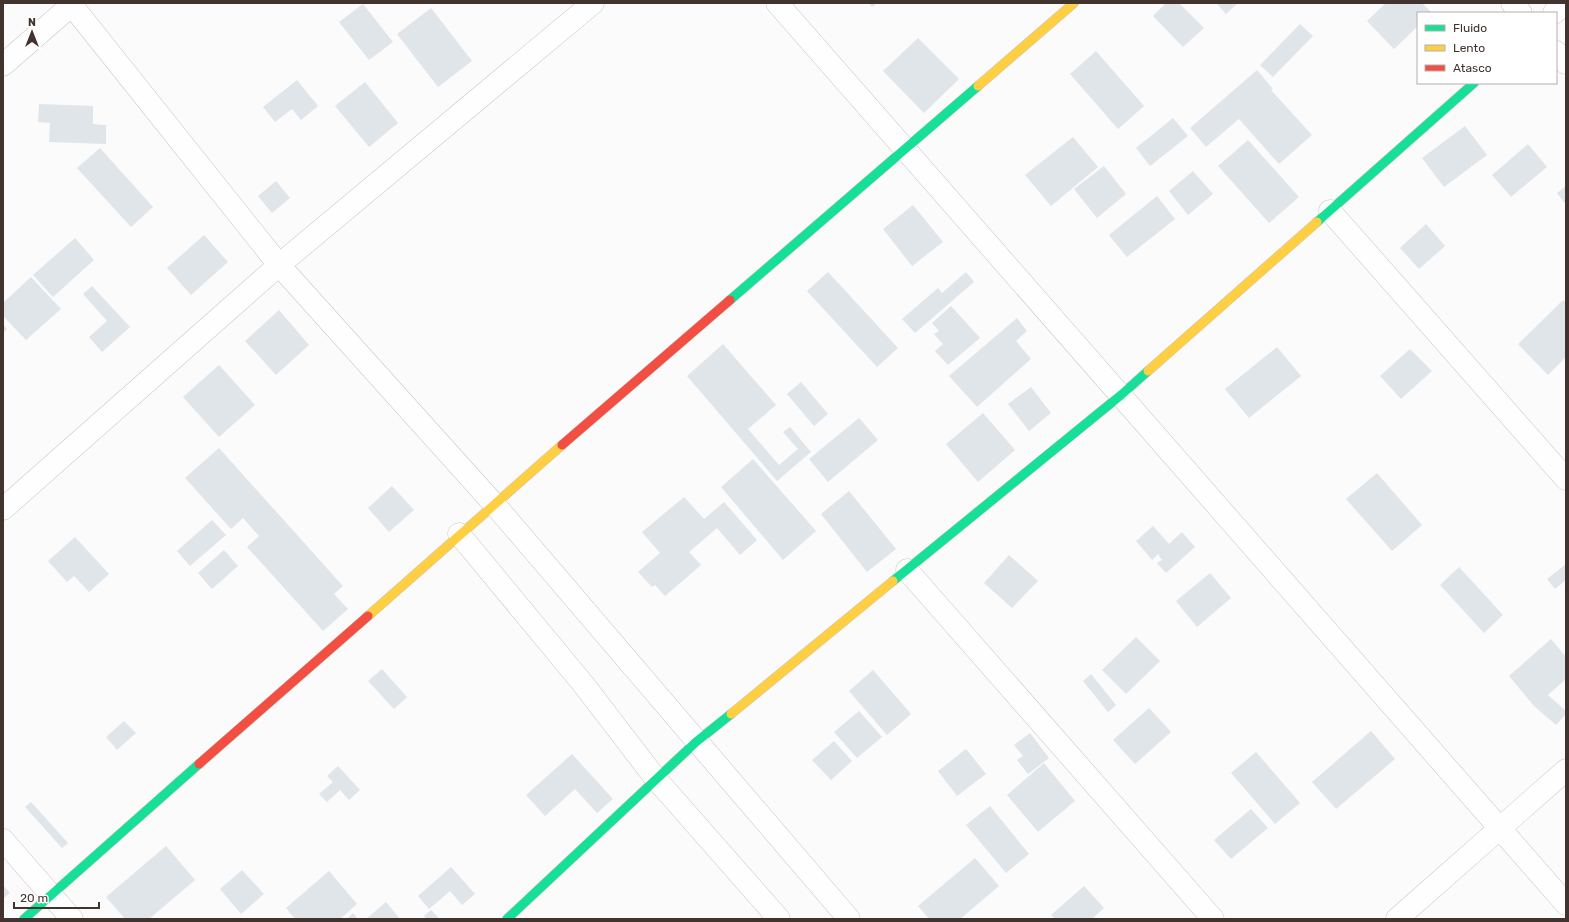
<svg xmlns="http://www.w3.org/2000/svg" width="1569" height="922" font-family="Rubik,sans-serif">
	<rect width="100%" height="100%" fill="#fbfbfb"/>
	<!-- building -->
	<g fill="#e0e5ea">
		<path d="M 869,3 L 877,3 L 872,7 Z"/>
		<path d="M 1166,3 L 1179,3 L 1204,28 L 1183,47 L 1153,16 Z"/>
		<path d="M 1216,3 L 1238,3 L 1226,14 Z"/>
		<path d="M 1386,3 L 1422,3 L 1432,13 L 1418,13 L 1418,26 L 1394,49 L 1367,21 Z"/>
		<path d="M 363,4 L 393,42 L 369,60 L 339,22 Z"/>
		<path d="M 431,8 L 472,61 L 438,87 L 397,34 Z"/>
		<path d="M 1300,24 L 1313,36 L 1273,77 L 1260,65 Z"/>
		<path d="M 918,38 L 959,79 L 924,113 L 883,71 Z"/>
		<path d="M 1096,51 L 1144,106 L 1118,129 L 1070,74 Z"/>
		<path d="M 1257,70 L 1273,89 L 1271,90 L 1312,135 L 1279,164 L 1239,119 L 1206,147 L 1190,128 Z"/>
		<path d="M 297,80 L 318,106 L 301,120 L 292,109 L 275,122 L 263,107 Z"/>
		<path d="M 365,82 L 398,123 L 369,147 L 335,106 Z"/>
		<path d="M 39,104 L 93,106 L 93,124 L 106,125 L 106,144 L 49,142 L 50,123 L 38,122 Z"/>
		<path d="M 1173,118 L 1188,136 L 1150,166 L 1136,148 Z"/>
		<path d="M 1465,126 L 1487,155 L 1444,187 L 1422,158 Z"/>
		<path d="M 1073,137 L 1098,167 L 1051,206 L 1025,175 Z"/>
		<path d="M 1248,140 L 1299,197 L 1269,223 L 1218,166 Z"/>
		<path d="M 1528,144 L 1547,167 L 1511,197 L 1492,175 Z"/>
		<path d="M 100,148 L 153,207 L 131,227 L 77,168 Z"/>
		<path d="M 1104,166 L 1126,194 L 1097,218 L 1074,189 Z"/>
		<path d="M 1193,171 L 1213,194 L 1188,215 L 1169,191 Z"/>
		<path d="M 276,181 L 290,198 L 272,213 L 258,196 Z"/>
		<path d="M 1566,186 L 1566,205 L 1557,193 Z"/>
		<path d="M 1157,196 L 1175,219 L 1127,257 L 1109,235 Z"/>
		<path d="M 913,205 L 943,242 L 912,266 L 883,229 Z"/>
		<path d="M 1426,224 L 1445,246 L 1419,269 L 1400,248 Z"/>
		<path d="M 204,235 L 228,262 L 191,295 L 167,268 Z"/>
		<path d="M 75,238 L 94,260 L 53,297 L 33,275 Z"/>
		<path d="M 828,272 L 898,348 L 877,367 L 807,291 Z"/>
		<path d="M 966,272 L 974,282 L 915,333 L 902,319 L 938,288 L 942,293 Z"/>
		<path d="M 31,277 L 61,309 L 26,340 L 3,316 L 3,303 Z"/>
		<path d="M 92,286 L 130,327 L 102,352 L 89,337 L 107,321 L 83,294 Z"/>
		<path d="M 1563,300 L 1566,303 L 1566,357 L 1548,375 L 1518,344 Z"/>
		<path d="M 951,306 L 980,338 L 948,365 L 935,351 L 943,344 L 934,334 L 939,331 L 932,323 Z"/>
		<path d="M 279,310 L 309,345 L 276,375 L 245,341 Z"/>
		<path d="M 1017,318 L 1027,331 L 1016,341 L 1031,359 L 977,407 L 949,376 Z"/>
		<path d="M 3,324 L 7,329 L 3,333 Z"/>
		<path d="M 723,344 L 776,405 L 748,429 L 779,465 L 798,449 L 783,432 L 790,427 L 811,452 L 777,481 L 687,376 Z"/>
		<path d="M 1277,347 L 1301,376 L 1249,418 L 1225,389 Z"/>
		<path d="M 1410,349 L 1432,371 L 1401,399 L 1380,376 Z"/>
		<path d="M 219,365 L 255,405 L 219,437 L 183,397 Z"/>
		<path d="M 801,382 L 828,414 L 814,426 L 787,394 Z"/>
		<path d="M 1031,387 L 1051,413 L 1029,431 L 1008,404 Z"/>
		<path d="M 983,413 L 1015,450 L 978,482 L 946,444 Z"/>
		<path d="M 859,418 L 878,440 L 828,482 L 809,459 Z"/>
		<path d="M 219,448 L 343,586 L 334,594 L 348,609 L 323,631 L 247,547 L 259,536 L 243,518 L 231,529 L 185,478 Z"/>
		<path d="M 753,459 L 816,531 L 783,560 L 721,487 Z"/>
		<path d="M 1377,473 L 1422,525 L 1392,551 L 1346,499 Z"/>
		<path d="M 392,486 L 414,510 L 389,532 L 368,508 Z"/>
		<path d="M 849,491 L 896,549 L 867,572 L 821,514 Z"/>
		<path d="M 684,497 L 704,519 L 724,502 L 757,540 L 740,555 L 717,528 L 689,552 L 701,565 L 665,596 L 655,585 L 652,587 L 638,572 L 660,553 L 642,532 Z"/>
		<path d="M 212,520 L 226,535 L 190,566 L 177,551 Z"/>
		<path d="M 1153,526 L 1169,544 L 1182,532 L 1195,547 L 1166,573 L 1157,563 L 1162,560 L 1158,554 L 1152,560 L 1136,541 Z"/>
		<path d="M 75,537 L 109,574 L 89,592 L 74,576 L 67,582 L 48,561 Z"/>
		<path d="M 224,550 L 238,566 L 212,589 L 198,573 Z"/>
		<path d="M 1009,555 L 1038,581 L 1012,608 L 984,583 Z"/>
		<path d="M 1566,564 L 1566,580 L 1555,589 L 1547,579 Z"/>
		<path d="M 1459,567 L 1503,615 L 1484,633 L 1440,585 Z"/>
		<path d="M 1210,573 L 1231,598 L 1197,627 L 1176,601 Z"/>
		<path d="M 1136,637 L 1160,661 L 1126,694 L 1102,670 Z"/>
		<path d="M 1551,639 L 1566,657 L 1566,679 L 1548,695 L 1566,711 L 1566,714 L 1556,725 L 1534,706 L 1509,676 Z"/>
		<path d="M 382,669 L 407,697 L 394,709 L 368,681 Z"/>
		<path d="M 873,670 L 911,714 L 887,735 L 849,691 Z"/>
		<path d="M 1091,674 L 1116,705 L 1108,712 L 1083,681 Z"/>
		<path d="M 1149,708 L 1171,732 L 1135,764 L 1113,740 Z"/>
		<path d="M 859,711 L 882,737 L 857,758 L 834,732 Z"/>
		<path d="M 124,721 L 136,733 L 117,750 L 106,737 Z"/>
		<path d="M 1371,731 L 1395,759 L 1336,809 L 1312,782 Z"/>
		<path d="M 1030,733 L 1049,758 L 1028,774 L 1017,760 L 1023,756 L 1014,745 Z"/>
		<path d="M 834,741 L 852,761 L 831,780 L 812,760 Z"/>
		<path d="M 966,749 L 986,774 L 957,796 L 938,771 Z"/>
		<path d="M 1256,752 L 1300,803 L 1275,824 L 1231,773 Z"/>
		<path d="M 572,754 L 613,799 L 597,813 L 575,789 L 545,816 L 526,795 Z"/>
		<path d="M 1044,763 L 1075,801 L 1038,832 L 1007,795 Z"/>
		<path d="M 338,766 L 360,790 L 349,800 L 340,790 L 327,802 L 319,794 L 333,782 L 327,776 Z"/>
		<path d="M 31,802 L 68,843 L 62,848 L 25,807 Z"/>
		<path d="M 990,806 L 1029,854 L 1006,873 L 966,825 Z"/>
		<path d="M 1251,809 L 1268,828 L 1231,859 L 1214,840 Z"/>
		<path d="M 166,846 L 195,880 L 149,919 L 125,919 L 106,897 Z"/>
		<path d="M 975,858 L 999,886 L 960,919 L 929,919 L 918,906 Z"/>
		<path d="M 451,867 L 475,894 L 462,905 L 450,891 L 429,909 L 418,896 Z"/>
		<path d="M 242,870 L 264,894 L 241,914 L 220,889 Z"/>
		<path d="M 329,871 L 357,904 L 340,919 L 295,919 L 286,908 Z"/>
		<path d="M 3,885 L 10,893 L 3,899 Z"/>
		<path d="M 1084,886 L 1104,908 L 1092,919 L 1055,919 L 1051,915 Z"/>
		<path d="M 386,902 L 400,919 L 366,919 Z"/>
		<path d="M 431,910 L 440,919 L 426,919 L 424,916 Z"/>
		<path d="M 353,913 L 358,919 L 347,919 Z"/>
	</g>
	<g fill="none" stroke-linecap="round" stroke-linejoin="round">
		<defs>
			<g id="street">
				<path d="M 70,3 L 279,265 L 494,504 L 849,919"/>
				<path d="M 777,3 L 1566,904"/>
				<path d="M 1512,3 L 1521,13"/>
				<path d="M 1554,13 L 1565,3"/>
				<path d="M 1556,52 L 1566,63"/>
				<path d="M 3,65 L 74,3"/>
				<path d="M 1330,211 L 1566,479"/>
				<path d="M 3,509 L 279,265 L 593,3"/>
				<path d="M 459,534 L 584,685 L 656,779 L 779,919"/>
				<path d="M 907,570 L 1213,919"/>
				<path d="M 3,840 L 72,919"/>
				<path d="M 1397,919 L 1566,770"/>
			</g>
			<g id="fast">
				<path d="M 1317,222 L 1474,83"/>
				<path d="M 730,300 L 978,86"/>
				<path d="M 893,581 L 1121,395 L 1148,371"/>
				<path d="M 24,919 L 199,764"/>
				<path d="M 507,919 L 696,742 L 731,714"/>
			</g>
			<g id="slow">
				<path d="M 978,86 L 1074,3"/>
				<path d="M 1148,371 L 1317,222"/>
				<path d="M 368,616 L 562,445"/>
				<path d="M 731,714 L 893,581"/>
			</g>
			<g id="jam">
				<path d="M 562,445 L 730,300"/>
				<path d="M 199,764 L 368,616"/>
			</g>
		</defs>
		<!-- street casing -->
		<use href="#street" stroke="#ccc5c3" stroke-width="23"/>
		<!-- fast casing -->
		<use href="#fast" stroke="#ccc5c3" stroke-width="10"/>
		<!-- slow casing -->
		<use href="#slow" stroke="#ccc5c3" stroke-width="10"/>
		<!-- jam casing -->
		<use href="#jam" stroke="#ccc5c3" stroke-width="10"/>
		<!-- street -->
		<use href="#street" stroke="#fefefe" stroke-width="22"/>
		<!-- fast -->
		<use href="#fast" stroke="#16e098" stroke-width="9"/>
		<!-- slow -->
		<use href="#slow" stroke="#ffcf43" stroke-width="9"/>
		<!-- jam -->
		<use href="#jam" stroke="#f24e42" stroke-width="9"/>
	</g>
	<!-- border -->
	<rect width="1569" height="922" fill="none" stroke="#43332f" stroke-width="8"/>
	<!-- legend -->
	<rect x="1417" y="12" width="140" height="72" fill="#ffffff" stroke="#b4adac"/>
	<rect x="1425" y="25" width="20" height="6" fill="#16e098" stroke="#b4adac"/>
	<text x="1453" y="32" font-size="12" fill="#43332f">Fluido</text>
	<rect x="1425" y="45" width="20" height="6" fill="#ffcf43" stroke="#b4adac"/>
	<text x="1453" y="52" font-size="12" fill="#43332f">Lento</text>
	<rect x="1425" y="65" width="20" height="6" fill="#f24e42" stroke="#b4adac"/>
	<text x="1453" y="72" font-size="12" fill="#43332f">Atasco</text>
	<!-- north arrow -->
	<g transform="translate(32 32)" stroke="#ffffff" stroke-width="3" paint-order="stroke">
	<path d="M0-3L7 15L0 10L-7 15Z" fill="#43332f"/>
	<text y="-6" font-size="11" font-weight="bold" text-anchor="middle" fill="#43332f">N</text>
	</g>
	<!-- scale -->
	<path d="M14 902v6h85v-6" fill="none" stroke="#43332f" stroke-width="2"/>
	<text x="20" y="902" font-size="12" fill="#43332f" stroke="#ffffff" stroke-width="3" paint-order="stroke">20 m</text>
</svg>
